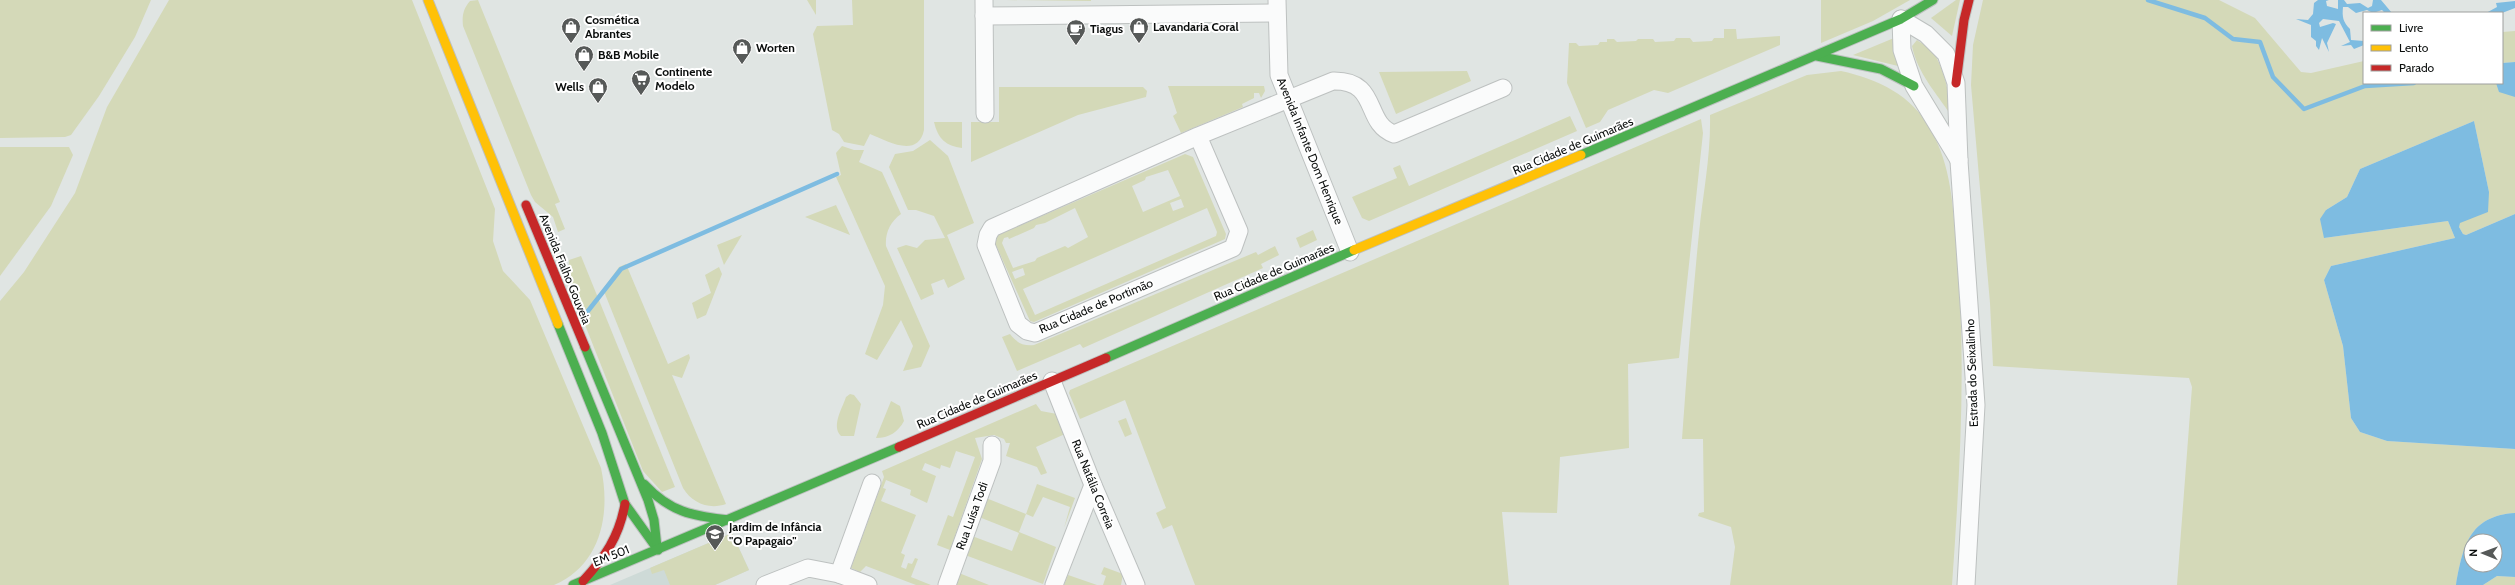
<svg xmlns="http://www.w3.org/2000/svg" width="2515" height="585" font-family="Cabin,sans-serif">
	<rect width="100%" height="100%" fill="#e0e5e3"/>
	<!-- built -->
	<path fill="#cedad7" d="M 732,533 L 749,570 L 715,585 L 610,585 Z"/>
	<!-- green -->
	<g fill="#d4d9b8" fill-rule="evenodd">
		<path d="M 0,0 L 151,0 L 135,37 L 99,96 L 71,135 L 65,137 L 0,138 Z"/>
		<path d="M 169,0 L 412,0 L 495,209 L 493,241 L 503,271 L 530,300 L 601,468 C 611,514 601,565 554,585 L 0,585 L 0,301 L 24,272 L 75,193 L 107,107 Z"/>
		<path d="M 478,0 L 560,202 L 555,204 L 565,229 L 558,232 L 553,217 L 535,202 L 531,195 L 463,26 C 462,16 463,9 470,1 Z"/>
		<path d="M 807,0 L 816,0 L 816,15 Z"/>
		<path d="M 852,0 L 924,0 L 924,130 C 918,159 887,141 870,134 L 864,146 L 844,142 L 839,134 L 832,130 L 813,34 L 817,26 L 853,25 Z"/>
		<path d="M 1006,0 L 1091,0 L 1091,1 Z"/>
		<path d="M 1821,0 L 1910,0 L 1873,21 L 1821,43 Z"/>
		<path d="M 1956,0 L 1960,0 L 1952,36 L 1931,18 Z"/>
		<path d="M 1983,0 L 2219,0 L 2255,18 L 2301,72 L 2311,73 L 2364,61 L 2364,83 L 2502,83 L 2515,63 L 2515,214 L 2466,235 L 2463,234 L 2459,227 L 2459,223 L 2489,192 L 2474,121 L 2360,169 L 2347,197 L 2326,210 L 2324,238 L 2448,221 L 2455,238 L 2331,266 L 2324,280 L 2343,346 L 2351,418 L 2360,432 L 2387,441 L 2515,449 L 2515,513 C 2469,516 2463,546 2456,585 L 2177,585 L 2192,387 L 2189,378 L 1993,366 L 1990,303 L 1971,85 L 1973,45 Z"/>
		<path d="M 1724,29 L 1736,29 L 1737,39 L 1780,36 L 1780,45 L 1668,93 L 1654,90 L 1608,110 L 1600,122 L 1586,128 L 1567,83 L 1569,43 L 1576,43 L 1579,46 L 1598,45 L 1600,42 L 1607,42 L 1607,39 L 1614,39 L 1617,42 L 1636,41 L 1638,39 L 1653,39 L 1655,42 L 1674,41 L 1676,38 L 1690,38 L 1693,42 L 1712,41 L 1714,38 L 1724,38 Z"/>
		<path d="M 2515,31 L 2515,62 L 2502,63 L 2502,32 Z"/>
		<path d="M 1894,38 L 1898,66 L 1853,55 Z"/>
		<path d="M 1917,40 C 1922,44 1929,47 1933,52 C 1945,70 1949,93 1951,115 C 1936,93 1917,72 1912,46 Z"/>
		<path d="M 1467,71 L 1471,81 L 1396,114 L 1379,72 Z"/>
		<path d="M 1841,71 C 1878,79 1912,95 1931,130 C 1951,166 1953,205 1956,244 C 1967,358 1960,472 1952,585 L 1730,585 L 1735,547 L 1731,527 L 1698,516 L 1699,513 L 1704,512 L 1703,439 L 1682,439 C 1687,370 1692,302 1699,233 C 1703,193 1711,155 1710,115 L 1807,75 Z"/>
		<path d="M 1168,86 L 1264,86 L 1265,91 L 1261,98 L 1259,93 L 1254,93 L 1254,98 L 1242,104 L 1243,107 L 1181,133 L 1173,116 L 1177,113 Z"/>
		<path d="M 999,87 L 1143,87 L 1147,91 L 1146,97 L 1078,115 L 971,162 L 971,122 L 999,122 Z"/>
		<path d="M 1570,116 L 1577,131 L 1369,221 L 1362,218 L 1352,197 L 1397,178 L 1393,168 L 1400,165 L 1409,186 Z"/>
		<path d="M 1701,119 L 1703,133 L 1679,358 L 1628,364 L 1629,448 L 1560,457 L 1557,513 L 1502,512 L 1509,585 L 1195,585 L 1172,525 L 1163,529 L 1156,513 L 1166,508 L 1125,400 L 1080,419 L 1069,393 L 1070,390 Z"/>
		<path d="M 934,122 L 962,122 L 962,148 C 946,146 938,139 934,122 Z"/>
		<path d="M 930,140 L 948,156 L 974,223 L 947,235 L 965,279 L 948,288 L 944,279 L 931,284 L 934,294 L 921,300 L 897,248 L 906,245 L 917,248 L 925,240 L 945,238 L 934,216 L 916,210 L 908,210 L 889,167 L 895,154 L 913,151 Z"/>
		<path d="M 842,146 L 854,150 L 864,150 L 859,162 L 882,172 L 901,214 C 890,222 885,233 886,246 L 930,346 L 921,367 L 903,371 L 913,346 L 901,320 L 877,360 L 865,354 L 883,305 L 885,286 L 836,177 L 841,175 L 836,153 Z"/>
		<path d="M 0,147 L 69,147 L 73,155 L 51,206 L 0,276 Z"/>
		<path d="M 1185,154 L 1193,157 L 1226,234 L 1225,239 L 1034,322 L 1030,321 L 995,243 L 998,235 ZM 1168,170 L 1180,196 L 1143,212 L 1132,186 L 1145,180 L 1146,177 ZM 1181,199 L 1184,207 L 1173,211 L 1170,203 ZM 1075,208 L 1088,237 L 1068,248 L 1065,246 L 1037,258 L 1035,261 L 1013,268 L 1002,243 L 1004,238 L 1008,237 L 1009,239 L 1034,228 L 1036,225 L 1045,223 ZM 1207,208 L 1217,232 L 1216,236 L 1035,315 L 1023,289 ZM 1023,268 L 1025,275 L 1015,279 L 1012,272 Z"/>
		<path d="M 836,205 L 850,235 L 805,217 Z"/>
		<path d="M 1313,230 L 1317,240 L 1300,248 L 1296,238 Z"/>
		<path d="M 742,235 L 724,265 L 717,245 Z"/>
		<path d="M 1275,246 L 1279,255 L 1261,264 L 1263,268 L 1083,348 L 1080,344 L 1017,371 L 1002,337 L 1010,334 C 1017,343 1023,346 1034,345 L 1256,252 L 1258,255 Z"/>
		<path d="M 581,256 L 675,487 L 662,492 L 643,471 L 568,282 L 569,260 Z"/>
		<path d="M 626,264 L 668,364 L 689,354 L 690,358 L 682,378 L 672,375 L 726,504 C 709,510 692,503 683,488 L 603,289 L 619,267 Z"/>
		<path d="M 719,267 L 722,274 L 706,315 L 697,319 L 692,303 L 711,293 L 705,275 Z"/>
		<path d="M 850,394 L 854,395 L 861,404 L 854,436 L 841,436 C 831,426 842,409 846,397 Z"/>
		<path d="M 891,401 L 900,406 L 904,421 C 898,432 889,438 876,438 Z"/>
		<path d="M 1036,404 L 1041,411 L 1057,414 L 1065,434 L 1036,447 L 1047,473 L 1041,475 L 1037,467 L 1006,456 L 1010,443 L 1006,443 L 1004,439 L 994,435 L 975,438 L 982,459 L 950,550 L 937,545 L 948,515 L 953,517 L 975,457 L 956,451 L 950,468 L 941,465 L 940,469 L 925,463 L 922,470 L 936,476 L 927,503 L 910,495 L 911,490 L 886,480 L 883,488 L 886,489 L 881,501 L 916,515 L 901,553 L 905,555 L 901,567 L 906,569 L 908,563 L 912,564 L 915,558 L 918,559 L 911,577 L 931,585 L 916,585 L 866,566 L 860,572 L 851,568 L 884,477 L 882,471 Z"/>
		<path d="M 1126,418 L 1132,434 L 1125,437 L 1118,421 Z"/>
		<path d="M 1037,484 L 1075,498 L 1064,528 L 1070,507 L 1043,497 L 1033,517 L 1026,514 L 1019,532 L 1056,547 L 1043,584 L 965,555 L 972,536 L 1012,551 L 1019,533 L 979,517 L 986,498 L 1026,514 Z"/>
		<path d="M 732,533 L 749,570 L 715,585 L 670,585 L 664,570 L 652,574 L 650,568 Z"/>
		<path d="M 1104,567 L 1123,574 L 1121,585 L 1103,585 L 1106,576 L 1101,574 Z"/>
		<path d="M 959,573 L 989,585 L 954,585 Z"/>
		<path d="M 1068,575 L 1071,576 L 1097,585 L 1064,585 Z"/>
		<path d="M 2497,576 L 2515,577 L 2515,585 L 2483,585 Z"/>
	</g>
	<!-- water -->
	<g fill="#7ebce1" fill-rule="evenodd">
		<path d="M 2318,0 L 2329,0 L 2326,1 L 2327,6 L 2338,9 L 2338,0 L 2344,0 L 2347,4 L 2360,3 L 2368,8 L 2372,6 L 2373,0 L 2381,0 L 2392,13 L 2385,13 L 2382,10 L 2373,13 L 2367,10 L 2356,13 L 2348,7 L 2343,7 C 2342,17 2343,22 2350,29 L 2351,40 L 2364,41 L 2364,45 L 2354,49 L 2351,45 L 2341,46 L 2350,42 L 2339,21 L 2323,19 L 2319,23 L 2320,27 L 2333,23 L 2336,24 L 2327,43 L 2329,52 L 2322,38 L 2319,50 L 2316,46 L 2316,41 L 2311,37 L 2311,25 L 2296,19 L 2308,20 L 2313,14 L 2314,3 Z"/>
		<path d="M 2515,1 L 2515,8 L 2502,13 L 2486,13 L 2497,7 L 2496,3 Z"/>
		<path d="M 2515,62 L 2515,97 L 2499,92 L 2496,83 L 2502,83 L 2502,63 Z"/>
		<path d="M 2474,121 L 2489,192 L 2488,212 L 2460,223 L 2459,227 L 2463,234 L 2466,235 L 2515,214 L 2515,449 L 2387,441 L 2360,432 L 2351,418 L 2343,346 L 2324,280 L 2331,266 L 2455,238 L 2448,221 L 2324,238 L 2320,219 L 2326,210 L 2347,197 L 2360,169 Z"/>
		<path d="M 2515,513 L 2515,577 L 2497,576 L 2483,585 L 2456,585 C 2463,546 2469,516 2515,513 ZM 2471,541 L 2495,541 L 2495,565 L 2471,565 Z"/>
	</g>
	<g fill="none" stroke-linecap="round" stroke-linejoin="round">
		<!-- stream -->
		<g stroke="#7ebce1" stroke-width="4.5">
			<path d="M 2148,0 L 2205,18 L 2233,39 L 2260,42 L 2273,77 L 2304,109 L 2365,86 L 2414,83"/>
			<path d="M 584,316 L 621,269 L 837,174"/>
		</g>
		<defs>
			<g id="street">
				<path d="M 984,0 L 985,114"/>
				<path d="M 1277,0 L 1279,75 L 1350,252"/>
				<path d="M 984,16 L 1276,13"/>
				<path d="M 1901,19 L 1926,34 L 1946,54 L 1956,83 L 1959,161 L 1976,405 L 1966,585"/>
				<path d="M 1901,19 L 1902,50 L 1914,86 L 1959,160"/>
				<path d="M 1198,136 L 1239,231 L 1233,248 L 1035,333 L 1027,331 L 1018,324 L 986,245 L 988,235 L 992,228 L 1198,136 L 1333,81 C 1380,80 1363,123 1394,134 L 1503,88"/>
				<path d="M 1052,381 L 1093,485 L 1136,585"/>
				<path d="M 839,574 L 872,483"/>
				<path d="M 765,585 L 808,568 L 839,574 L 868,585"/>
				<path d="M 947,585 L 992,461 L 992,445"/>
				<path d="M 1054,585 L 1093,485"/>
			</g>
			<g id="fast">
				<path d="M 1817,56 L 1881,69 L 1914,86"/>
				<path d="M 1581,155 L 1901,19 L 1933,0"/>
				<path d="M 558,324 L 602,433 L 625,504 L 658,550"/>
				<path d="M 585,347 L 648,500 L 654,520 L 657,547"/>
				<path d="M 1106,358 L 1354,250"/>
				<path d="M 644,484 C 670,512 692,516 729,520"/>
				<path d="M 573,585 L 899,447"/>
			</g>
			<g id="slow">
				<path d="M 428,0 L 558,324"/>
				<path d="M 1354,250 L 1581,155"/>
			</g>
			<g id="jam">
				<path d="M 1956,83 L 1964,20 L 1969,0"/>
				<path d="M 526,205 L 585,347"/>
				<path d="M 899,447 L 1106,358"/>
				<path d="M 583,581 C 605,557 619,537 625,504"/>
			</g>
		</defs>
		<!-- street casing -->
		<use href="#street" stroke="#bdc1c0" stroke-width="19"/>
		<!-- fast casing -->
		<use href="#fast" stroke="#bdc1c0" stroke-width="11"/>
		<!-- slow casing -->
		<use href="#slow" stroke="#bdc1c0" stroke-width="11"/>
		<!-- jam casing -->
		<use href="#jam" stroke="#bdc1c0" stroke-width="11"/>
		<!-- street -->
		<use href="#street" stroke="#fafbfb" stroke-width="17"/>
		<!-- fast -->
		<use href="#fast" stroke="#4caf50" stroke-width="9"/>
		<!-- slow -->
		<use href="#slow" stroke="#ffc107" stroke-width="9"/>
		<!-- jam -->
		<use href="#jam" stroke="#c62828" stroke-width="9"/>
	</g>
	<!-- icons -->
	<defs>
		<symbol id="shop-pin" viewBox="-11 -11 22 30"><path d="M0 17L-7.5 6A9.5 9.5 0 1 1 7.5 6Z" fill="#565958" stroke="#fff"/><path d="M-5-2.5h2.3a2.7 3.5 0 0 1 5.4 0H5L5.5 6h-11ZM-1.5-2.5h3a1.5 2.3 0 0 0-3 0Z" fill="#fff"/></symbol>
		<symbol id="cafe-pin" viewBox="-11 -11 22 30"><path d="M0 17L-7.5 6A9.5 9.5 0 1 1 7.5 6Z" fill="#565958" stroke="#fff"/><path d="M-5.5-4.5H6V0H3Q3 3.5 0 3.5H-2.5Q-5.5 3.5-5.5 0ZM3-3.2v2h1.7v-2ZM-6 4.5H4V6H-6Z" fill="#fff"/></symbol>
		<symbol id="supermarket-pin" viewBox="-11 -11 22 30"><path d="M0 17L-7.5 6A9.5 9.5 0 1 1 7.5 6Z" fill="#565958" stroke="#fff"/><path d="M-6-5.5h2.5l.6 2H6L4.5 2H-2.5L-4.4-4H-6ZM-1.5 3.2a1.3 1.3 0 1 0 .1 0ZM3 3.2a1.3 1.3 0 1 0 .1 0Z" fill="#fff"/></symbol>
		<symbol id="school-pin" viewBox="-11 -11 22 30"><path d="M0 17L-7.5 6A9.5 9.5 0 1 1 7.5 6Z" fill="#565958" stroke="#fff"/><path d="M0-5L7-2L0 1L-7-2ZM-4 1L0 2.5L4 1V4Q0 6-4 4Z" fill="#fff"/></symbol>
	</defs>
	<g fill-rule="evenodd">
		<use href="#shop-pin" x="560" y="16" width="22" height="30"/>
		<use href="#shop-pin" x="1128" y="16" width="22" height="30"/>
		<use href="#cafe-pin" x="1065" y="18" width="22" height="30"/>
		<use href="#shop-pin" x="731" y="37" width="22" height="30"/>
		<use href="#shop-pin" x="573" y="44" width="22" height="30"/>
		<use href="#supermarket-pin" x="630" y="68" width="22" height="30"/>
		<use href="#shop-pin" x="587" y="76" width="22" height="30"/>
		<use href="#school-pin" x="704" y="523" width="22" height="30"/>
	</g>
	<g text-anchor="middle" stroke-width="4" stroke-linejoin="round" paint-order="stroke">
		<!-- poi labels -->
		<g font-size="12" font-weight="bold" fill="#0b0e0d" stroke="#fff" text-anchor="start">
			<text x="585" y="24">Cosmética<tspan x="585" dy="14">Abrantes</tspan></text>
			<text x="1153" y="31">Lavandaria Coral</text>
			<text x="1090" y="33">Tiagus</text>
			<text x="756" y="52">Worten</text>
			<text x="598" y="59">B&amp;B Mobile</text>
			<text x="655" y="76">Continente<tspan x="655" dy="14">Modelo</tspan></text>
			<text x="584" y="91" text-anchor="end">Wells</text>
			<text x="729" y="531">Jardim de Infância<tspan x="729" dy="14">"O Papagaio"</tspan></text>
		</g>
		<!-- street labels -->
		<g font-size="12" fill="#0b0e0d" stroke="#fff">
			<text transform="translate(1573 146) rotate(-23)" y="4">Rua Cidade de Guimarães</text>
			<text transform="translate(1310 151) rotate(68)" y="4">Avenida Infante Dom Henrique</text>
			<text transform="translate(565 269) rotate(68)" y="4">Avenida Fialho Gouveia</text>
			<text transform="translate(1274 272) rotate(-23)" y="4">Rua Cidade de Guimarães</text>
			<text transform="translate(1096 306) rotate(-23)" y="4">Rua Cidade de Portimão</text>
			<text transform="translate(1972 373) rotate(-92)" y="4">Estrada do Seixalinho</text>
			<text transform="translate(977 400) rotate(-23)" y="4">Rua Cidade de Guimarães</text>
			<text transform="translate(1093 484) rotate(68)" y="4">Rua Natália Correia</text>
			<text transform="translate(972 516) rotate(-70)" y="4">Rua Luísa Todi</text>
			<text transform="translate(611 556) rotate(-22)" y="4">EM 501</text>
		</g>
	</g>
	<!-- legend -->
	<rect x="2363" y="12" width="140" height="72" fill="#ffffff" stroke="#9d9f9e"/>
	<rect x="2371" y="25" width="20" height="6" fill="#4caf50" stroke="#9d9f9e"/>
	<text x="2399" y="32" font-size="12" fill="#0b0e0d">Livre</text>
	<rect x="2371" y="45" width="20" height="6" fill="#ffc107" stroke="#9d9f9e"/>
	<text x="2399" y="52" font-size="12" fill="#0b0e0d">Lento</text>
	<rect x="2371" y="65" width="20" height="6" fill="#c62828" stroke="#9d9f9e"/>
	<text x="2399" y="72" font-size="12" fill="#0b0e0d">Parado</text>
	<!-- north arrow -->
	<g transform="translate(2483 553) rotate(271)"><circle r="19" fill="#ffffff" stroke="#9d9f9e"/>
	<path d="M0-3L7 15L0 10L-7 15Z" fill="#565958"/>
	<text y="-6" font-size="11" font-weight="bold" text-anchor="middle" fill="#0b0e0d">N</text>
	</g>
</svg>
